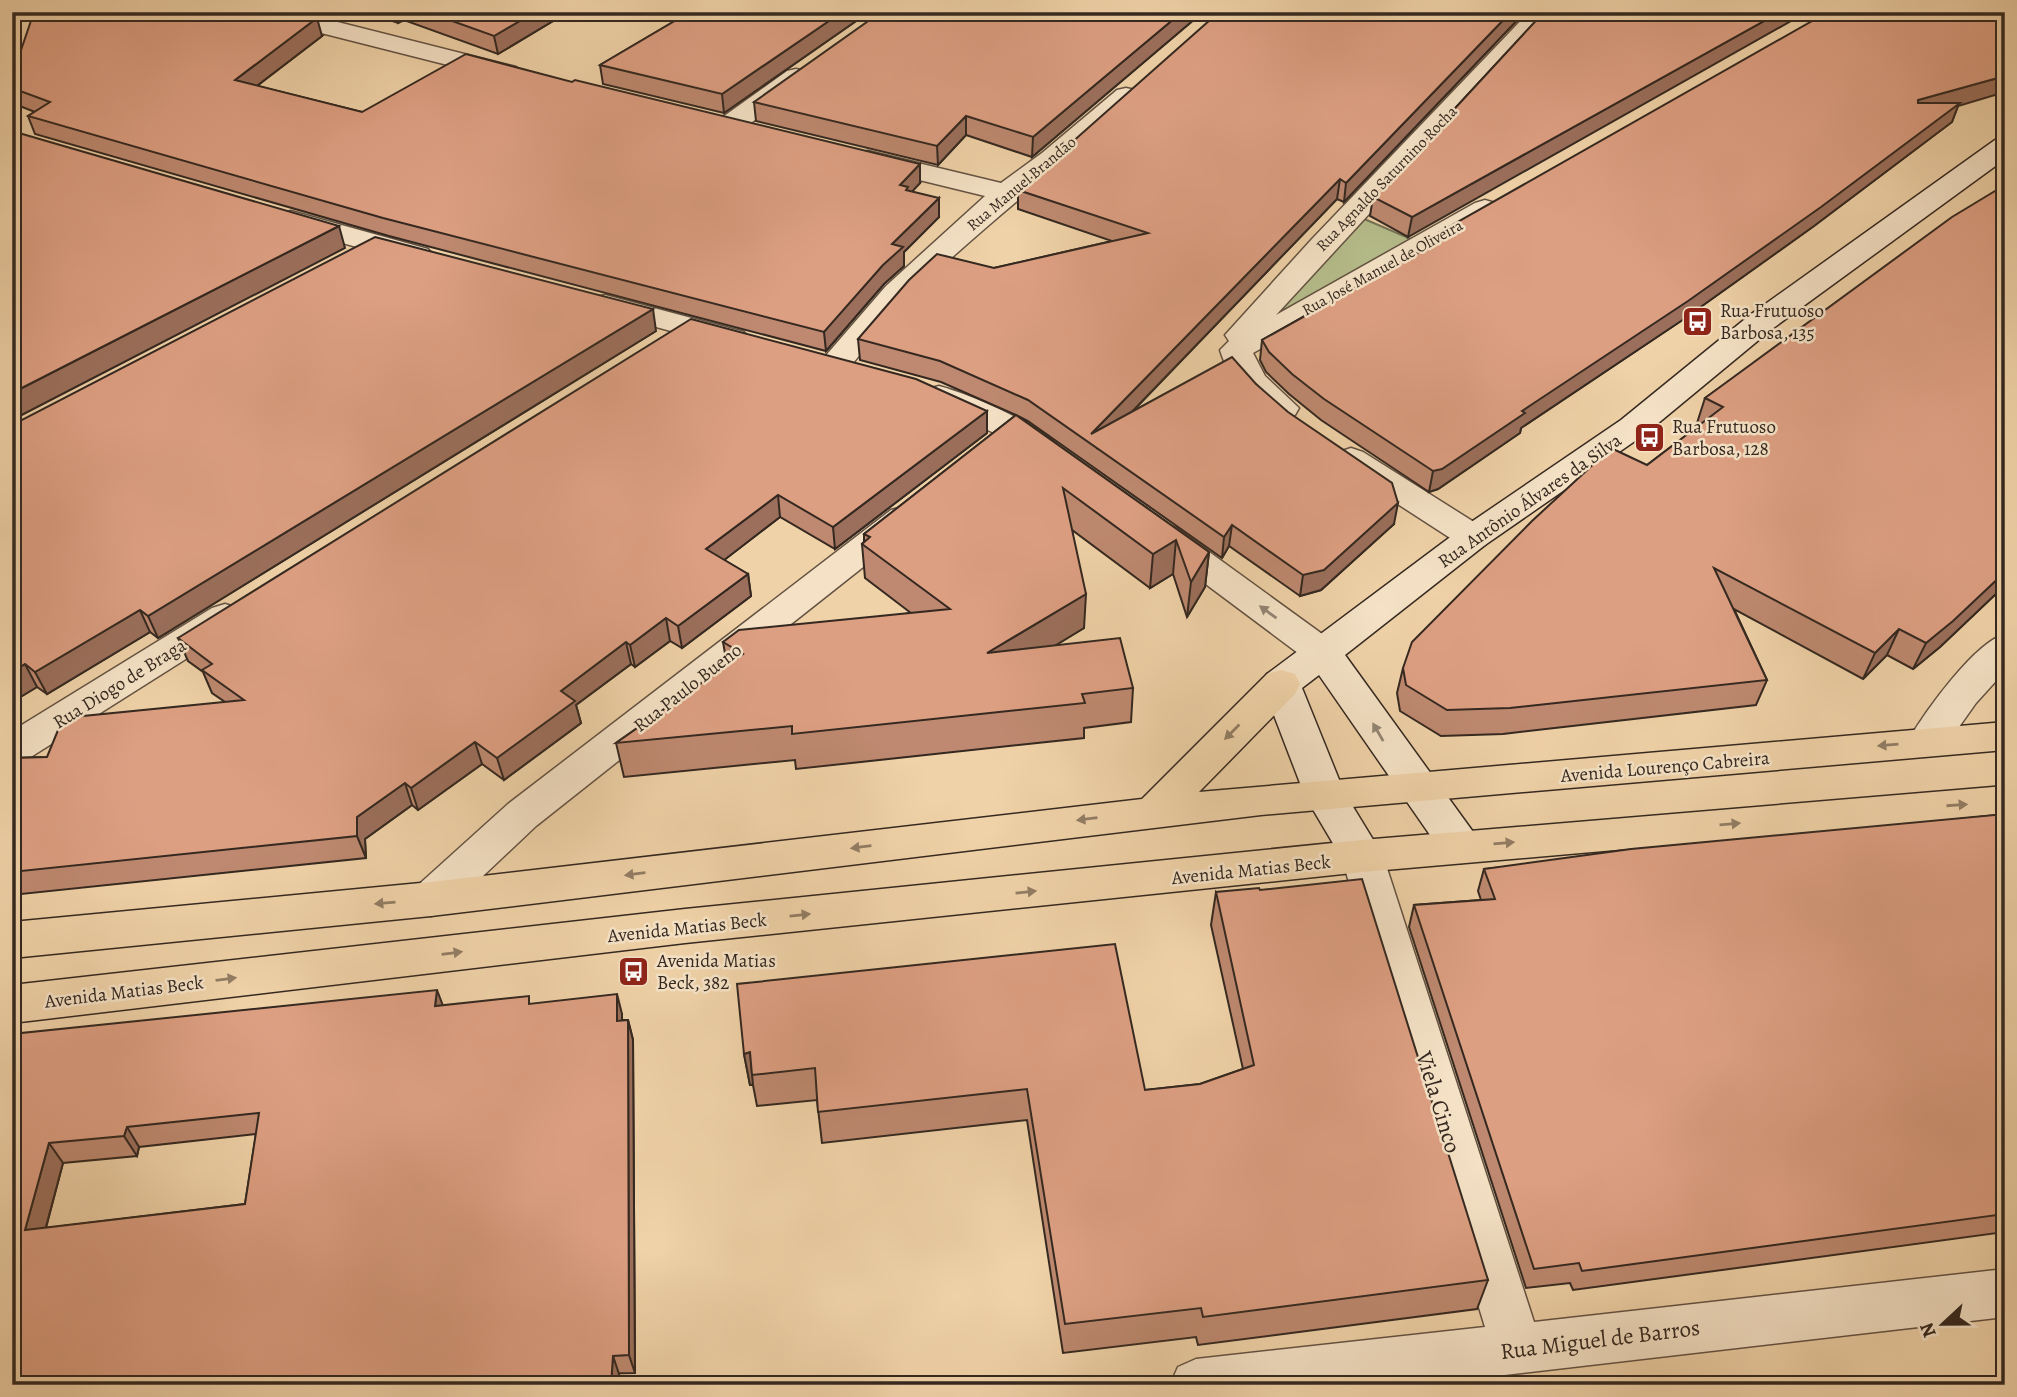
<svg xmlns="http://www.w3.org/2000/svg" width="2017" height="1397" font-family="Alegreya,serif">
	<rect width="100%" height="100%" fill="#f0d2a8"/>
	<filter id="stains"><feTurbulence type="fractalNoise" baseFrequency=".00286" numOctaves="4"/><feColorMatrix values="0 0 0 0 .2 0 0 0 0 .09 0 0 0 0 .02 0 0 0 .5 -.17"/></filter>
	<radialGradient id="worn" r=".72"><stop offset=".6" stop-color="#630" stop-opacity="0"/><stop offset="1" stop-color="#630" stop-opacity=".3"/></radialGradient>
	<!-- green -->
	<path fill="#b5bd8b" stroke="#747256" stroke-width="2" d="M 1362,218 L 1411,239 L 1275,315 Z"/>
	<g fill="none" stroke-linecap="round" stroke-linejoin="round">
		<defs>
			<g id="street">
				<path d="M 255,12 L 298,12 L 516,67 L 520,72 L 516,77 L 507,80 L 258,17 Z"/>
				<path d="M 1529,12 L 1555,12 L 1276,315 L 1475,203 L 1485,200 L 1495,203 L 1499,209 L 1495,215 L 1253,353 L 1265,376 L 1299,408 L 1295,415 C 1260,424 1229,380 1220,350 L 1229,341 L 1225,335 L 1312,239 Z"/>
				<path d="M 796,69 L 805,71 L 809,77 L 805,83 L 740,131 L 730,133 L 720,131 L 717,125 L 720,119 L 787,71 Z"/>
				<path d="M 1126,88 L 1135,90 L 1139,96 L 1135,102 C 1060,167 981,227 910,297 C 886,320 866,348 844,374 L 833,377 L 822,374 L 817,367 L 822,360 L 886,286 L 985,196 L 858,165 L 854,159 L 858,153 L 868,151 L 1001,183 L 1042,153 L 1117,90 Z"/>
				<path d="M 291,211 L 428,249 L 433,255 L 428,261 L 418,264 L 281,226 L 277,220 L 281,214 Z"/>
				<path d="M 605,295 L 744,332 L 749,339 L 744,346 L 733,348 L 594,310 L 590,304 L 594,298 Z"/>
				<path d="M 939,386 C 969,394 1046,426 1063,452 L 1058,459 L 1046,463 L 1034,459 L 1003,437 L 928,403 L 923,396 L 928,389 Z"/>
				<path d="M 1351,448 L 1363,452 L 1485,529 L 1491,537 L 1485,545 L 1473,549 L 1461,545 L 1339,466 L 1334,459 L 1339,452 Z"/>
				<path d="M 903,507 L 915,510 L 920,518 L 915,526 L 536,826 L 446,911 L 431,916 L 416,911 L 410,899 L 416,887 L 508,804 L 891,510 Z"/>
				<path d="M 1164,524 L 1176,528 L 1336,644 L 1342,653 L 1336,662 L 1323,666 L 1310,662 L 1152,544 L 1146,536 L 1152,528 Z"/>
				<path d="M 225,604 L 238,608 L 243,617 L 238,626 L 26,760 L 12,765 L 12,731 L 212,608 Z"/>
				<path d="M 2005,634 L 2005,671 L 1976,703 L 1942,751 L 1928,755 L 1914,751 L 1908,741 C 1925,712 1974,643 2005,634 Z"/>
				<path d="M 1362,840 L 1377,845 L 1383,856 L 1534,1322 L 2005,1269 L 2005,1317 L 1419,1385 L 1170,1385 L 1178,1367 L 1196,1359 L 1485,1327 L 1341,856 L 1347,845 Z"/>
			</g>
			<g id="secondary">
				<path d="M 12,12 L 25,12 L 21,21 L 12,23 Z"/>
				<path d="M 2005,138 L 2005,159 L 1772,329 L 1645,434 L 1485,545 L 1345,655 L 1476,836 L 1482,847 L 1476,858 L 1461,863 L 1446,858 L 1319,675 L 1302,688 L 1344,792 L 1383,856 L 1377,867 L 1362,872 L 1347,867 L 1305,796 L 1262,684 L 1267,674 L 1461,529 L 1621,420 L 1750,315 L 1995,140 Z"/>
			</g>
			<g id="primary">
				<path d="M 1281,670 L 1295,674 L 1300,684 L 1295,694 L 1199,792 L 2005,722 L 2005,750 L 1261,815 L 431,916 L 12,958 L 12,922 L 431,882 L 1142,799 L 1267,674 Z"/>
				<path d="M 2005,786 L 2005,816 L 1362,872 L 685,943 L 12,1023 L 12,985 L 685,909 L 1362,840 Z"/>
			</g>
		</defs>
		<!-- street casing -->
		<use href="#street" stroke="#635242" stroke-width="3"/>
		<!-- secondary casing -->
		<use href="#secondary" stroke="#342820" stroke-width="3"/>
		<!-- primary casing -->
		<use href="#primary" stroke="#342820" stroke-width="3"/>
		<!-- street -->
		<use href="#street" fill="#f5e2c6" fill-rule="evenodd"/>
		<!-- secondary -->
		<use href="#secondary" fill="#f5e2c6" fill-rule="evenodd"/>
		<!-- primary -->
		<use href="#primary" fill="#f0d2a8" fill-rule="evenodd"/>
	</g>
	<!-- wall -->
	<g fill="#be8970" stroke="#342820" stroke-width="2" fill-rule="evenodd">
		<path d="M 310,12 L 353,12 L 342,20 Z"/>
		<path d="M 366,12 L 568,12 L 498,54 L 404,20 L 398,23 Z"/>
		<path d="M 690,12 L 869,12 L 724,113 L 603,84 L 600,65 Z"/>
		<path d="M 1203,12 L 1032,157 L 966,135 L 938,165 L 756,121 L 754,102 Z"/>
		<path d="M 1525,12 L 1344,202 L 1337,199 L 1132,412 L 1256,384 L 1394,524 L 1321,590 L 1300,596 L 1229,546 L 1222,558 L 1028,421 L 1016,415 L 1209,552 L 1205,587 L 1187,617 L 1173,574 L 1150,588 L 1072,530 L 1084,628 L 1056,645 L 1133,688 L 1131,722 L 1084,728 L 1084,738 L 796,769 L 795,760 L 624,777 L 616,743 L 727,665 L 723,642 L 911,613 L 865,578 L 862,544 L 864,542 L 864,534 L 1016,415 L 941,382 L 860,360 L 858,339 L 994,268 L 1112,241 L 1018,209 L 1018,190 Z"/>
		<path d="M 1544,12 L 1408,237 L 1370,216 L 1373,197 Z"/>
		<path d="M 322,36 L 257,86 L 362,112 L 920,183 L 912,191 L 939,217 L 904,252 L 904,266 L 884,284 L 826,351 L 389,236 L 35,134 L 28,116 L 35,112 L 12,103 L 12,55 L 21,50 Z"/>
		<path d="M 1958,106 L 1952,122 L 1814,226 L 1681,321 L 1521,428 L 1520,433 L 1438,489 L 1429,492 L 1321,420 L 1289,394 L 1266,372 L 1260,360 L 1262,340 L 1438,241 L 1440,232 Z"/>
		<path d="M 2005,180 L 2005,594 L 1999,591 L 1940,647 L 1913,669 L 1887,655 L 1863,679 L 1734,609 L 1767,680 L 1756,705 L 1503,734 L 1441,736 L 1400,711 L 1397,693 L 1403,668 L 1647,465 L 1700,425 L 1697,423 L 1705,398 L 1999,189 L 2002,182 Z"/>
		<path d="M 656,331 L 158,638 L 150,632 L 47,694 L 37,687 L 12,702 L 12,425 Z"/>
		<path d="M 987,433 L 835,549 L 780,517 L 724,560 L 748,574 L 751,596 L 682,648 L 670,641 L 635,667 L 631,664 L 576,705 L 581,723 L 504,780 L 482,764 L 418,810 L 412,805 L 365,839 L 366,858 L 12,895 L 12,758 L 47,757 L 225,702 L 212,693 L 203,672 L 188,661 L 178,638 Z"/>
		<path d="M 2005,814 L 2005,1232 L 1573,1290 L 1570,1283 L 1526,1288 L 1409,927 L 1414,905 L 1481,900 L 1478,891 L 1484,869 Z"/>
		<path d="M 1216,892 L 1488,1280 L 1477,1309 L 1198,1345 L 1196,1337 L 1063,1353 L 1027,1120 L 822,1143 L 817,1100 L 757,1106 L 753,1085 L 750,1085 L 744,1054 L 1145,1090 L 1200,1084 L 1243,1069 L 1211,925 Z"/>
		<path d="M 532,1004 L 622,1014 L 622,1020 L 628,1020 L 633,1040 L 635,1373 L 12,1385 L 12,1034 L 443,1006 ZM 256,1134 L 245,1204 L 46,1228 L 63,1163 L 137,1156 L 139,1147 Z"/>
	</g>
	<!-- shaded-wall -->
	<g fill="#9b6f5b" stroke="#342820" stroke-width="2">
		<path d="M 340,12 L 353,12 L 342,20 Z"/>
		<path d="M 395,12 L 402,12 L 404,20 L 398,23 Z"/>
		<path d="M 535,12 L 568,12 L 498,54 L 494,36 Z"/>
		<path d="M 842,12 L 869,12 L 724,113 L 722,94 Z"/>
		<path d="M 1182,12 L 1203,12 L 1032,157 L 1033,137 Z"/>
		<path d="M 1511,12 L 1525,12 L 1344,202 L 1346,183 Z"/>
		<path d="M 1780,12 L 1807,12 L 1408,237 L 1412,217 Z"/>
		<path d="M 317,18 L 322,36 L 241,98 L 235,80 Z"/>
		<path d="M 2005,76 L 2005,92 L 1958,106 L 1952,122 L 1814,226 L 1681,321 L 1521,428 L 1520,433 L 1438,489 L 1429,492 L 1433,471 L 1522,411 L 1911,119 L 1918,100 Z"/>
		<path d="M 966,116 L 966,135 L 938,165 L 937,146 Z"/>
		<path d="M 920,164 L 920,183 L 909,195 L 900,185 Z"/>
		<path d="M 1340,179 L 1337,199 L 1097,448 L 1091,434 Z"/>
		<path d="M 939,198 L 939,217 L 904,252 L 904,266 L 884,284 L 826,351 L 824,332 L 892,244 Z"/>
		<path d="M 339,226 L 345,248 L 12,420 L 12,393 Z"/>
		<path d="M 653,309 L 656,331 L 158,638 L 148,616 Z"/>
		<path d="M 987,411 L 987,433 L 835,549 L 833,527 Z"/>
		<path d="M 778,495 L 780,517 L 710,571 L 706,549 Z"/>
		<path d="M 1398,503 L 1394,524 L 1321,590 L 1300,596 L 1303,575 Z"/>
		<path d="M 1232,525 L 1229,546 L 1222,558 L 1224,537 Z"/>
		<path d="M 1176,540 L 1173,574 L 1150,588 L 1153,554 Z"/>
		<path d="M 1209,552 L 1205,587 L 1187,617 L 1191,582 Z"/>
		<path d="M 2005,572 L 2005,579 L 1999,591 L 1940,647 L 1913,669 L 1926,643 Z"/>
		<path d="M 748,574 L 751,596 L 682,648 L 678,626 Z"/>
		<path d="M 1086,594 L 1084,628 L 987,687 L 987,653 Z"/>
		<path d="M 140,610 L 150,632 L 47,694 L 35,672 Z"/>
		<path d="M 666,618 L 670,641 L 635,667 L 630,645 Z"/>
		<path d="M 1899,629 L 1887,655 L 1863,679 L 1875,653 Z"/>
		<path d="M 626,642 L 631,664 L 576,705 L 581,723 L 504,780 L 497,758 L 561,691 Z"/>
		<path d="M 25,664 L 37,687 L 12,702 L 12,672 Z"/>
		<path d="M 475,742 L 482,764 L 418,810 L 411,788 Z"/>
		<path d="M 405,783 L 412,805 L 365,839 L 366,858 L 357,836 L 357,817 Z"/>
		<path d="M 437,990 L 445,1011 L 435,1006 Z"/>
		<path d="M 617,994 L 622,1014 L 622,1041 L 617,1021 Z"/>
		<path d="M 628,1020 L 633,1040 L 635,1373 L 629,1355 Z"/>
		<path d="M 750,1052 L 753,1085 L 750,1085 L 744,1054 Z"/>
		<path d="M 127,1127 L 139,1147 L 137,1156 L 124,1136 Z"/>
		<path d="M 49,1143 L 63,1163 L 40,1249 L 25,1230 Z"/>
		<path d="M 613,1356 L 619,1374 L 618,1385 L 611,1385 Z"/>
	</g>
	<!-- building -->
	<g fill="#dd9f82" stroke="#342820" stroke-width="2" fill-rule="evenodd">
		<path d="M 34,12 L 294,12 L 317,18 L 235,80 L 362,112 L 466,54 L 572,82 L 575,80 L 920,164 L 900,185 L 908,187 L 906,190 L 939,198 L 892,244 L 903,247 L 883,265 L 824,332 L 383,218 L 28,116 L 50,102 L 12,88 L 12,55 L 21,50 Z"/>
		<path d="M 427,12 L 535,12 L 494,36 Z"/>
		<path d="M 690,12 L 842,12 L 722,94 L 600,65 Z"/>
		<path d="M 881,12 L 1182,12 L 1033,137 L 966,116 L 937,146 L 754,102 Z"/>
		<path d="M 1219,12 L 1511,12 L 1346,183 L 1340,179 L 1091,434 L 1232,357 L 1256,384 L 1288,412 L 1392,483 L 1398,503 L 1324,570 L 1303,575 L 1232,525 L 1224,537 L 1028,400 L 940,361 L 858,339 L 909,280 L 937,254 L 994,268 L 1148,233 L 1018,190 Z"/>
		<path d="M 1544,12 L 1780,12 L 1412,217 L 1373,197 Z"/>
		<path d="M 1828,12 L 2005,12 L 2005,76 L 1918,100 L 1918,103 L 1960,103 L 1821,207 L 1688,301 L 1522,411 L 1525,413 L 1442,469 L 1433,471 L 1324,399 L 1292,374 L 1269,352 L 1262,340 L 1448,236 L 1440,232 Z"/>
		<path d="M 12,131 L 339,226 L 12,393 Z"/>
		<path d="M 2005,185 L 2005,572 L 1953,621 L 1926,643 L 1899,629 L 1875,653 L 1714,568 L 1767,680 L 1510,708 L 1447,710 L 1406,685 L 1403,668 L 1412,642 L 1532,521 L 1611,448 L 1647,465 L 1723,407 L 1705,398 L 1952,217 Z"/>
		<path d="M 375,237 L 653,309 L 148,616 L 140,610 L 35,672 L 25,664 L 12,672 L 12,425 Z"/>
		<path d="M 691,319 L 916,379 L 987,411 L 833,527 L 778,495 L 706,549 L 748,574 L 678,626 L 666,618 L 630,645 L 626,642 L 561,691 L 575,701 L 497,758 L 475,742 L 411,788 L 405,783 L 357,817 L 357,836 L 12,872 L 12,758 L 47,757 L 63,718 L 244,700 L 202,670 L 212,664 L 178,638 Z"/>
		<path d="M 1016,415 L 1209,552 L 1191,582 L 1176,540 L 1153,554 L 1063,488 L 1086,594 L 987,653 L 1120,638 L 1133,688 L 1082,694 L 1085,703 L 792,734 L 792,726 L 616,743 L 743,654 L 723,642 L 739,630 L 950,609 L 862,544 L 870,537 L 864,534 Z"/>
		<path d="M 2005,814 L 2005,1214 L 1582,1271 L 1579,1263 L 1534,1269 L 1414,905 L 1495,899 L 1484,869 L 1631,849 Z"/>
		<path d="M 1362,879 L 1488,1280 L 1203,1317 L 1201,1308 L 1065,1324 L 1027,1089 L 818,1112 L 815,1068 L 752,1075 L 750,1052 L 744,1054 L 737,984 L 1115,944 L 1145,1090 L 1200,1084 L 1254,1065 L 1216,892 L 1259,888 L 1260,890 Z"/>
		<path d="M 437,990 L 435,1006 L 529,996 L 529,1004 L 617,994 L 617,1021 L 628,1020 L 629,1355 L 613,1356 L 611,1385 L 12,1385 L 12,1034 ZM 259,1113 L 245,1204 L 25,1230 L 49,1143 L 124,1136 L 127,1127 Z"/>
	</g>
	<!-- one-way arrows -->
	<defs><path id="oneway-solid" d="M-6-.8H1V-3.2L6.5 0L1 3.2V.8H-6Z" transform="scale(1.75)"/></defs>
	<g fill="#948573">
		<use href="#oneway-solid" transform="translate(1268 612) rotate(-144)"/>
		<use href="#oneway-solid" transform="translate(1378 732) rotate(-120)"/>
	</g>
	<g fill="#927d64">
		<use href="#oneway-solid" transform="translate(1232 732) rotate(135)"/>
		<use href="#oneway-solid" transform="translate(1888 745) rotate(175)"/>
		<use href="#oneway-solid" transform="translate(1957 805) rotate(-4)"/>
		<use href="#oneway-solid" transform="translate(1087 819) rotate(173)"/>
		<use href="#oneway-solid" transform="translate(1730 824) rotate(-5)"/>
		<use href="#oneway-solid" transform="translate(1504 843) rotate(-5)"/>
		<use href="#oneway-solid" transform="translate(861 847) rotate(173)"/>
		<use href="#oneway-solid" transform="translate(635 874) rotate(173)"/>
		<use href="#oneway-solid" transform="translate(1026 892) rotate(-6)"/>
		<use href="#oneway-solid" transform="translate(385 903) rotate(175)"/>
		<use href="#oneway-solid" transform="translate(800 915) rotate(-6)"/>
		<use href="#oneway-solid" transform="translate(452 953) rotate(-7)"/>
		<use href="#oneway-solid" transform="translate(226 979) rotate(-7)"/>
	</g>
	<!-- icons -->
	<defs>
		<symbol id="bus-square" viewBox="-11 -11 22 22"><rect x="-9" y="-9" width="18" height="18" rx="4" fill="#8f2418" stroke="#f5e2c6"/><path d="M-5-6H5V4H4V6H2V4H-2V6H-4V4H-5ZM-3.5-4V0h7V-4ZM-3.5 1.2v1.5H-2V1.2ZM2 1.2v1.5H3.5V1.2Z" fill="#fff"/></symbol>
	</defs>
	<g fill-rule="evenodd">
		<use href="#bus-square" x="1680" y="304" width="35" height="35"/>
		<use href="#bus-square" x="1632" y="420" width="35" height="35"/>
		<use href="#bus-square" x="616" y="954" width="35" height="35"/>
	</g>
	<g text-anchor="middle" stroke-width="5" stroke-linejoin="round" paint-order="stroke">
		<!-- far-street labels -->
		<g font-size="16" fill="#342820" stroke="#f5e2c6">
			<text transform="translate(1386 178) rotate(-46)" y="6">Rua Agnaldo Saturnino Rocha</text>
			<text transform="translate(1021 183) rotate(-40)" y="6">Rua Manuel Brandão</text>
			<text transform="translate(1382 267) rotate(-29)" y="6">Rua José Manuel de Oliveira</text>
		</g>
		<!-- poi labels -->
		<g font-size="19" fill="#342820" stroke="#f5e2c6" text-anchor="start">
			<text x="1720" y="317">Rua Frutuoso<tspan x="1720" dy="22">Barbosa, 135</tspan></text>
			<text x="1672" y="433">Rua Frutuoso<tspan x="1672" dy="22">Barbosa, 128</tspan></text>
			<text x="657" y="967">Avenida Matias<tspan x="657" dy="22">Beck, 382</tspan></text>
		</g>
		<!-- street labels -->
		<g font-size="19" fill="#342820" stroke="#f5e2c6">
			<text transform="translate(1529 500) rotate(-35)" y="7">Rua Antônio Álvares da Silva</text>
			<text transform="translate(119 683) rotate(-32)" y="7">Rua Diogo de Braga</text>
			<text transform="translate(687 687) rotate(-38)" y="7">Rua Paulo Bueno</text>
			<text transform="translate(1665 766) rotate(-5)" y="7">Avenida Lourenço Cabreira</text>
			<text transform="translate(1251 869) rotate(-6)" y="7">Avenida Matias Beck</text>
			<text transform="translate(687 927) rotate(-6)" y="7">Avenida Matias Beck</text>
			<text transform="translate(124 991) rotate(-7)" y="7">Avenida Matias Beck</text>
		</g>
		<!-- near-street labels -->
		<g font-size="23" fill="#342820" stroke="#f5e2c6">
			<text transform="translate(1439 1102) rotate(73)" y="8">Viela Cinco</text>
			<text transform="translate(1600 1339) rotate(-7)" y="8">Rua Miguel de Barros</text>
		</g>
	</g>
	<!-- margin -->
	<rect width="2017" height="1397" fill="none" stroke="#f0d2a8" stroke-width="42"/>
	<rect x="14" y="14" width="1989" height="1369" fill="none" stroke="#342820" stroke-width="3.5"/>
	<rect x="21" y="21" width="1975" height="1355" fill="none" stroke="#342820" stroke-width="2"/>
	<!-- north arrow -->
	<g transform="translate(1943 1324) rotate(248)" stroke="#f5e2c6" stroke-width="5" paint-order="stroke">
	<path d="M0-5L12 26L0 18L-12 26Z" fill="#342820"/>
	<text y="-10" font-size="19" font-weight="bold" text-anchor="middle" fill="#342820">N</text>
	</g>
	<rect width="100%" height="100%" filter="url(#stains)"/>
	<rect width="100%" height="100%" fill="url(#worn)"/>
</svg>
